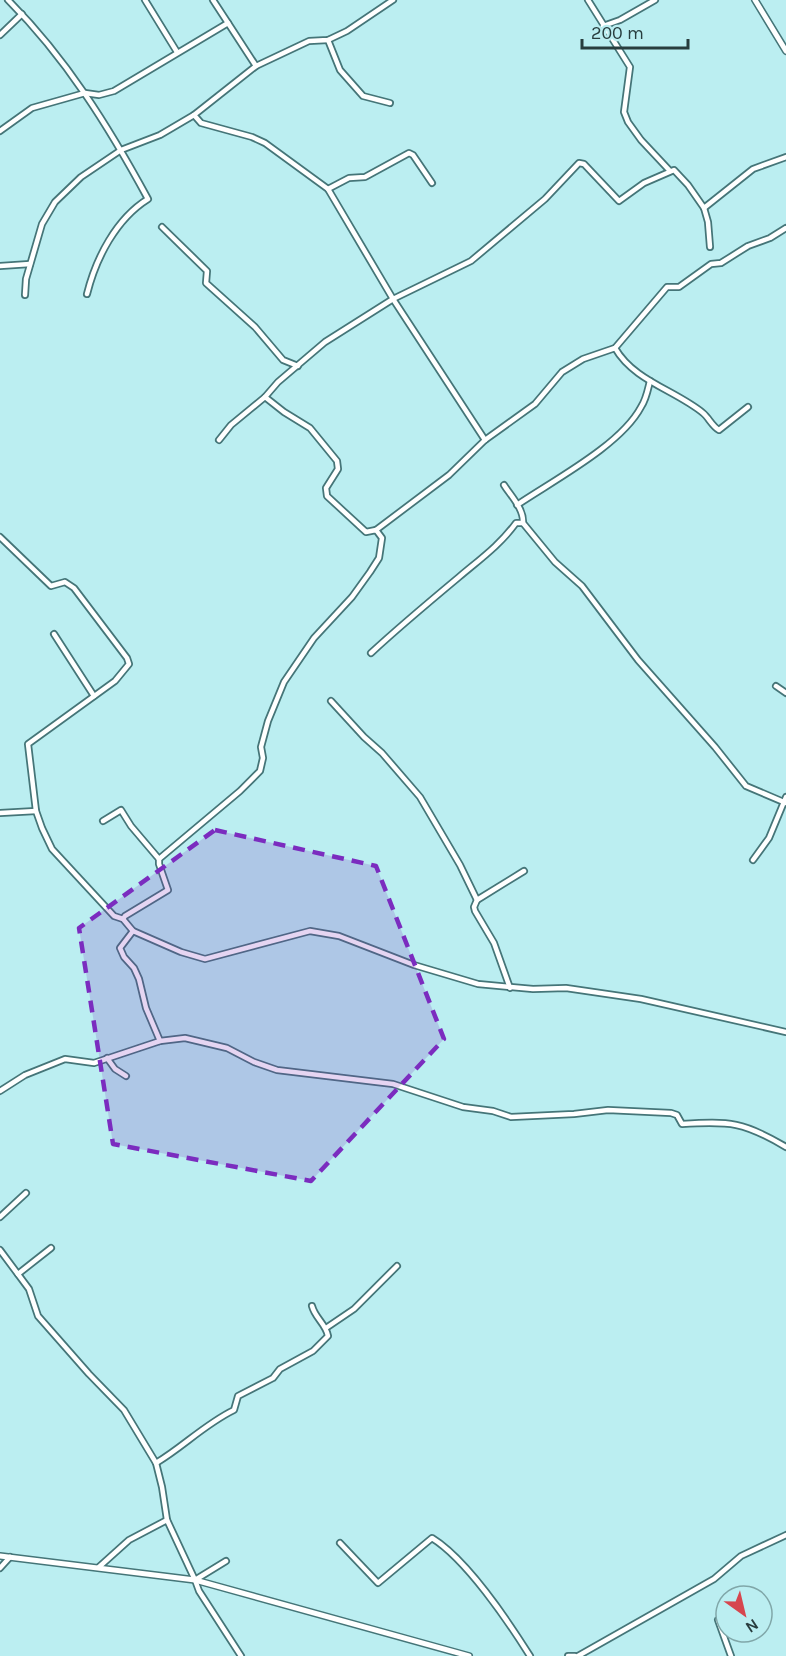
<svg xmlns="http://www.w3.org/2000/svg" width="786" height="1656" font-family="Karla,sans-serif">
	<rect width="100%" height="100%" fill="#bbeef1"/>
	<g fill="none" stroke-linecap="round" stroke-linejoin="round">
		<defs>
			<g id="minor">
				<path d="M 8,0 C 66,58 109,127 148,199 C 116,219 96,258 87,294"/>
				<path d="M 145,0 L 177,52"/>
				<path d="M 213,0 L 228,23"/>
				<path d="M 588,0 L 630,67 L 624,112 L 628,122 L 641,140 L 670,171"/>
				<path d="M 603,26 L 620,20 L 655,0"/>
				<path d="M 0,35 L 22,14"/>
				<path d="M 328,40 L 340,70 L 363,96 L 390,103"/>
				<path d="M 256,66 L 309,41 L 328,40 L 347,31 L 393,0"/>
				<path d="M 0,131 L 32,108 L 85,93 L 99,95 L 114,91 L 228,23 L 256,66 L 194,115 L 201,123 L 252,137 L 265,143 L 328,189 L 393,299 L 485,440"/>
				<path d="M 328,189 L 349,178 L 365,177 L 409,153 L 413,155 L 432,183"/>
				<path d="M 704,208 L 708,222 L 710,247"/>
				<path d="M 162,227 L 207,271 L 206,283 L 255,327 L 283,360 L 298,366"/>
				<path d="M 0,266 L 30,264"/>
				<path d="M 25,295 L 26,279 L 42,224 L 55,202 L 81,177 L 121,150 L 160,135 L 194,115"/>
				<path d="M 615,348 C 634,381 675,390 703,413 C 709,418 712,426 719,430 L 748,407"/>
				<path d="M 265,397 L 278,382 L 325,342 L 393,299 L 471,261 L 545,199 L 579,163 L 584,164 L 619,201 L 644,183 L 674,170 L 688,185 L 704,208 L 753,169 L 786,157"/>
				<path d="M 504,485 C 511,496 524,509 523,523 L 555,562 L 582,586 L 638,660 L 715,747 L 746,786 L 786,803"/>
				<path d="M 517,505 C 554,480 621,445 641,407 C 646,400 648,389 650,381"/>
				<path d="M 376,530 L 449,475 L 485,440 L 535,404 L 562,372 L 583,359 L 615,348 L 667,287 L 679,287 L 711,264 L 721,263 L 748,246 L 770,238 L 786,228"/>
				<path d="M 0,537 L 51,586 L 65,582 L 74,588 L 127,658 L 129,664 L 115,681 L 28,744 L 36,811 L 42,828 L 52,849 L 114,916 L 123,919 L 133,931 L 181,952 L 205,959 L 310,931 L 339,936 L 414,965 L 478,984 L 533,989 L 566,988 L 641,999 L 786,1032"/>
				<path d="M 54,634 L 94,696"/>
				<path d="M 371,653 C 399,627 429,602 459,577 C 479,560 500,545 516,523 L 523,523"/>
				<path d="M 776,686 L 786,693"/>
				<path d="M 331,701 L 364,737 L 382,753 L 420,797 L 460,865 L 477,900 L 474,907 L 475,911 L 494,943 L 510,988"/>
				<path d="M 0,813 L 36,811"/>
				<path d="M 103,821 L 121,810 L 131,826 L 159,859"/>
				<path d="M 753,860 L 769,838 L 786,797"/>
				<path d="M 477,900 L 524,871"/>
				<path d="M 123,919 L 125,916 L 168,890 L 159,864 L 159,859 L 240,791 L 260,771 L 263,758 L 261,747 L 268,721 L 284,682 L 314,638 L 352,597 L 370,572 L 379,558 L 382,538 L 376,530 L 366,532 L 327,496 L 326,488 L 338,469 L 337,461 L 310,428 L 284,412 L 265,397 L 231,425 L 219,440"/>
				<path d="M 133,931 L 120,948 L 124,957 L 134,968 L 139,979 L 146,1008 L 160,1041"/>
				<path d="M 107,1058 L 115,1069 L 126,1076"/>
				<path d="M 0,1091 L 25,1075 L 65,1059 L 94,1063 L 160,1041 L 185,1038 L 227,1048 L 254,1062 L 277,1070 L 393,1084 L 463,1107 L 493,1111 L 511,1117 L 574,1114 L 608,1110 L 671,1113 L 677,1115 L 682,1124 C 730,1121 744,1122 786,1147"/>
				<path d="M 0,1217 L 26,1193"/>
				<path d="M 0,1250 L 29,1289 L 38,1316 L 89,1374 L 124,1410 L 156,1463 L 162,1487 L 167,1520 L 195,1580"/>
				<path d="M 18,1274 L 51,1248"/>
				<path d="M 326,1328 L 354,1309 L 397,1266"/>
				<path d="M 156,1463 C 183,1447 205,1424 234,1410 L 238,1396 L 273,1378 L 280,1369 L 313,1351 L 328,1336 C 326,1324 315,1318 312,1306"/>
				<path d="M 340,1543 L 378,1583 L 432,1538 C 466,1559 508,1621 530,1656"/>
				<path d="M 226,1561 L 195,1580 L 199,1591 L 241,1656"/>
				<path d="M 99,1567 L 129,1540 L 167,1520"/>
				<path d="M 0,1568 L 10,1557"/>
				<path d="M 718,1620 L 731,1656"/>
				<path d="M 568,1656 L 575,1656"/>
				<path d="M 578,1656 L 714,1579 L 741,1556 L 786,1535"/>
			</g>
			<g id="tertiary">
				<path d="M 755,0 L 786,51"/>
				<path d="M 0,1556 L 195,1580 L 469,1656"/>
			</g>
		</defs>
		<!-- minor casing -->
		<use href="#minor" stroke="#457578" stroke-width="8"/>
		<!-- tertiary casing -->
		<use href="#tertiary" stroke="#457578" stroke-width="8"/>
		<!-- minor -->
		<use href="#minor" stroke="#fff" stroke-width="4.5"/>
		<!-- tertiary -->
		<use href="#tertiary" stroke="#fff" stroke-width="5"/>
	</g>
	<!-- marked area -->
	<path fill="#7b2cbf" fill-opacity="0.2" stroke="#7b2cbf" stroke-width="4.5" stroke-dasharray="12 8" stroke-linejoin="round" d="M 215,830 L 376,866 L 444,1039 L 311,1181 L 113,1144 L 79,928 Z"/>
	<!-- north arrow -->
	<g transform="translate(744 1614) rotate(146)"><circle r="28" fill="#bbeef1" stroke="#80a7a9" stroke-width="1.5"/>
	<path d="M0-4.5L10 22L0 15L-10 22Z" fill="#d6464e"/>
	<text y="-9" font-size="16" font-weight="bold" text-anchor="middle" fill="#283d3e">N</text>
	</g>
	<!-- scale -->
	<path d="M582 39v9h106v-9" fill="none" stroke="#283d3e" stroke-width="3"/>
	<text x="591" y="39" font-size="18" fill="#283d3e" stroke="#bbeef1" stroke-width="4.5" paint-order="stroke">200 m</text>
</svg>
